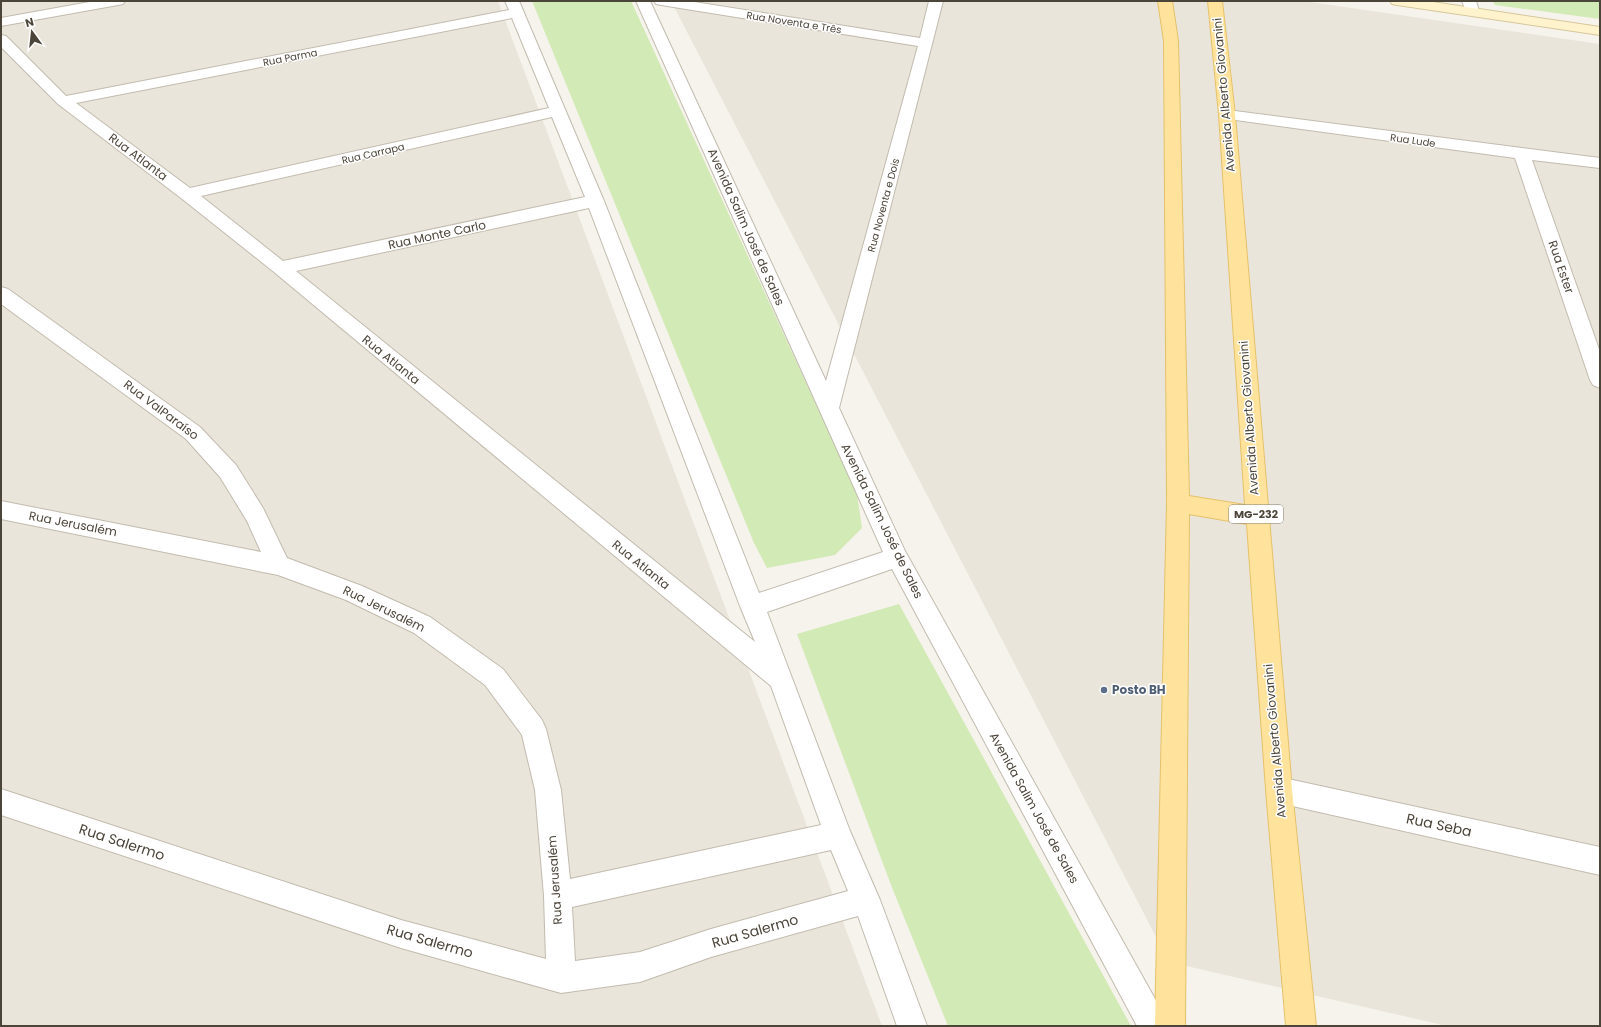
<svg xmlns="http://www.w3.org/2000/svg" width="1601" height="1027" font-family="Poppins,sans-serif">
	<rect width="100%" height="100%" fill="#f6f3ec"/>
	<!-- residential -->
	<g fill="#eae5da">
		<path d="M 1,1 L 498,1 L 882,1026 L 1,1026 Z"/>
		<path d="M 671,1 L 1303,1 L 1600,44 L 1600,1026 L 1447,1026 L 1169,962 Z"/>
	</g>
	<!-- green -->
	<g fill="#d2eab5">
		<path d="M 532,1 L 631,1 L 857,494 L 862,528 L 835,555 L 767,568 L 754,543 Z"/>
		<path d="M 1493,1 L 1600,1 L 1600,19 L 1495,5 Z"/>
		<path d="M 899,604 L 1131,1026 L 948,1026 L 891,885 L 797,634 Z"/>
	</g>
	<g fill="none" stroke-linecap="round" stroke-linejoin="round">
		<defs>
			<g id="street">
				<path d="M 95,1 L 125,1 L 123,4 L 118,5 L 1,26 L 1,18 Z"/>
				<path d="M 505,1 L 519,1 L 604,201 L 759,593 L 883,552 L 636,1 L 650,1 L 826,381 L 918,46 L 661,5 L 656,4 L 654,1 L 688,1 L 920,38 L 929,1 L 943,1 L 839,408 L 905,551 L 1164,1015 L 1168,1026 L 1137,1026 L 892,569 L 767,612 L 850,831 L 880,900 L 927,1026 L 897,1026 L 858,916 L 711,957 L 640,982 L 561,993 L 401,948 L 1,815 L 1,789 L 401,920 L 546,959 L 544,896 L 535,790 L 522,735 L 485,685 L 414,633 L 346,600 L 278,575 L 1,519 L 1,501 L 261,552 L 247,521 L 220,477 L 186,439 L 1,304 L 1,287 L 8,289 L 200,427 L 236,465 L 263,508 L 287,558 L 362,586 L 430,617 L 503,669 L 542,720 L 546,729 L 561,790 L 570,879 L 821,825 L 771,686 L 274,272 L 181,198 L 58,104 L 1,47 L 1,35 L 6,36 L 66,96 L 509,10 ZM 512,18 L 549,108 L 190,188 L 76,103 ZM 552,117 L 585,197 L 283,261 L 201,196 ZM 589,208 L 740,606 L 755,642 L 296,271 ZM 831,850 L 848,891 L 711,929 L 640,952 L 575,961 L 572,907 Z"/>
				<path d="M 1462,1 L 1476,1 L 1479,11 L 1477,14 L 1472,15 L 1467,14 Z"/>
				<path d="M 1227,110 L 1600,158 L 1600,168 L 1532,160 L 1600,352 L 1600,388 L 1593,385 L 1590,380 L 1515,158 L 1221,118 L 1219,115 L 1221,112 Z"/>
				<path d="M 1279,777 L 1600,847 L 1600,875 L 1279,803 L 1270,799 L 1266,790 L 1270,781 Z"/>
			</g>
			<path id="secondary" d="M 1390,1 L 1426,1 L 1600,27 L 1600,35 L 1397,5 L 1392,4 Z"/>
			<path id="primary" d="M 1158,1 L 1172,1 L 1178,41 L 1189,496 L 1245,505 L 1219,115 L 1208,1 L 1222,1 L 1235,115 L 1292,790 L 1316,1026 L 1286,1026 L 1266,790 L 1247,524 L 1189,514 L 1185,1026 L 1155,1026 L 1167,503 L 1164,41 Z"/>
		</defs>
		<!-- street casing -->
		<use href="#street" stroke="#c2bbae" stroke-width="2"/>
		<!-- secondary casing -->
		<use href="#secondary" stroke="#d6c79b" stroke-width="2"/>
		<!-- primary casing -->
		<use href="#primary" stroke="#e6c16a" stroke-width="2"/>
		<!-- street -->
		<use href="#street" fill="#fff" fill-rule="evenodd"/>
		<!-- secondary -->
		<use href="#secondary" fill="#fff3cd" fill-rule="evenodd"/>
		<!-- primary -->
		<use href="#primary" fill="#ffe39c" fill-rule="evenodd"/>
	</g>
	<!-- markers -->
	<circle fill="#5c6f8a" stroke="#fff" stroke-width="1.5" cx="1104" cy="690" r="4"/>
	<g text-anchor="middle" stroke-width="3" stroke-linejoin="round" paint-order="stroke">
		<!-- far-street labels -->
		<g font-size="10" fill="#4b4439" stroke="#fff">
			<text transform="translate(794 22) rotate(9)" y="4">Rua Noventa e Três</text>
			<text transform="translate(290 57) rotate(-11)" y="4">Rua Parma</text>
			<text transform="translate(1413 140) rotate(8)" y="4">Rua Lude</text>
			<text transform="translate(373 153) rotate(-13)" y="4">Rua Carrapa</text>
			<text transform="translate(883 205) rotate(-75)" y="4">Rua Noventa e Dois</text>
		</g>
		<!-- shield labels -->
		<rect fill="#fff" stroke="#817c74" stroke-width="1" x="1229" y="505" width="54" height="18" rx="3"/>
		<g font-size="11" font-weight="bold" fill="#4b4439">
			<text x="1256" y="518">MG-232</text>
		</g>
		<!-- street labels -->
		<g font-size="12" fill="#4b4439" stroke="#fff">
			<text transform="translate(1224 95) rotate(-95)" y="4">Avenida Alberto Giovanini</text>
			<text transform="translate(138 157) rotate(37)" y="4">Rua Atlanta</text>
			<text transform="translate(746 227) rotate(66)" y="4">Avenida Salim José de Sales</text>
			<text transform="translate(437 235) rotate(-12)" y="4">Rua Monte Carlo</text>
			<text transform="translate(1561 267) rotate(71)" y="4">Rua Ester</text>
			<text transform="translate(391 360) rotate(39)" y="4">Rua Atlanta</text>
			<text transform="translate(161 410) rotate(37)" y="4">Rua ValParaíso</text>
			<text transform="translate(1249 418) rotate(-94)" y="4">Avenida Alberto Giovanini</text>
			<text transform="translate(882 521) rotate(64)" y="4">Avenida Salim José de Sales</text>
			<text transform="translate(73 524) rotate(11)" y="4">Rua Jerusalém</text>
			<text transform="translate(641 565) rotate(39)" y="4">Rua Atlanta</text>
			<text transform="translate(384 609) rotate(26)" y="4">Rua Jerusalém</text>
			<text transform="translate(1275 741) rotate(-95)" y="4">Avenida Alberto Giovanini</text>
			<text transform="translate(1034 808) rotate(61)" y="4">Avenida Salim José de Sales</text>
			<text transform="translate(555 880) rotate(-94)" y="4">Rua Jerusalém</text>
		</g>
		<!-- service labels -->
		<g font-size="12" font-weight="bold" fill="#4e5e75" stroke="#fff" text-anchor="start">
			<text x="1112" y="694">Posto BH</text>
		</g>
		<!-- near-street labels -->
		<g font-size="14" fill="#4b4439" stroke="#fff">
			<text transform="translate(1439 825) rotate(12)" y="5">Rua Seba</text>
			<text transform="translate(122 842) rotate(18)" y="5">Rua Salermo</text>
			<text transform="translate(755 931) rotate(-16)" y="5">Rua Salermo</text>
			<text transform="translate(430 941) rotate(16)" y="5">Rua Salermo</text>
		</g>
	</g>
	<!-- border -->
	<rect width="1601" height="1027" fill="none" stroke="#4b4439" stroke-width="4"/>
	<!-- north arrow -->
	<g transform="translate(32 32) rotate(345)" stroke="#ffffff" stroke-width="3" paint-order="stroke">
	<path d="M0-3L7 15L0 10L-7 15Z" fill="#4b4439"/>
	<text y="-6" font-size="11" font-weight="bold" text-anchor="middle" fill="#4b4439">N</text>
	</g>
</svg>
